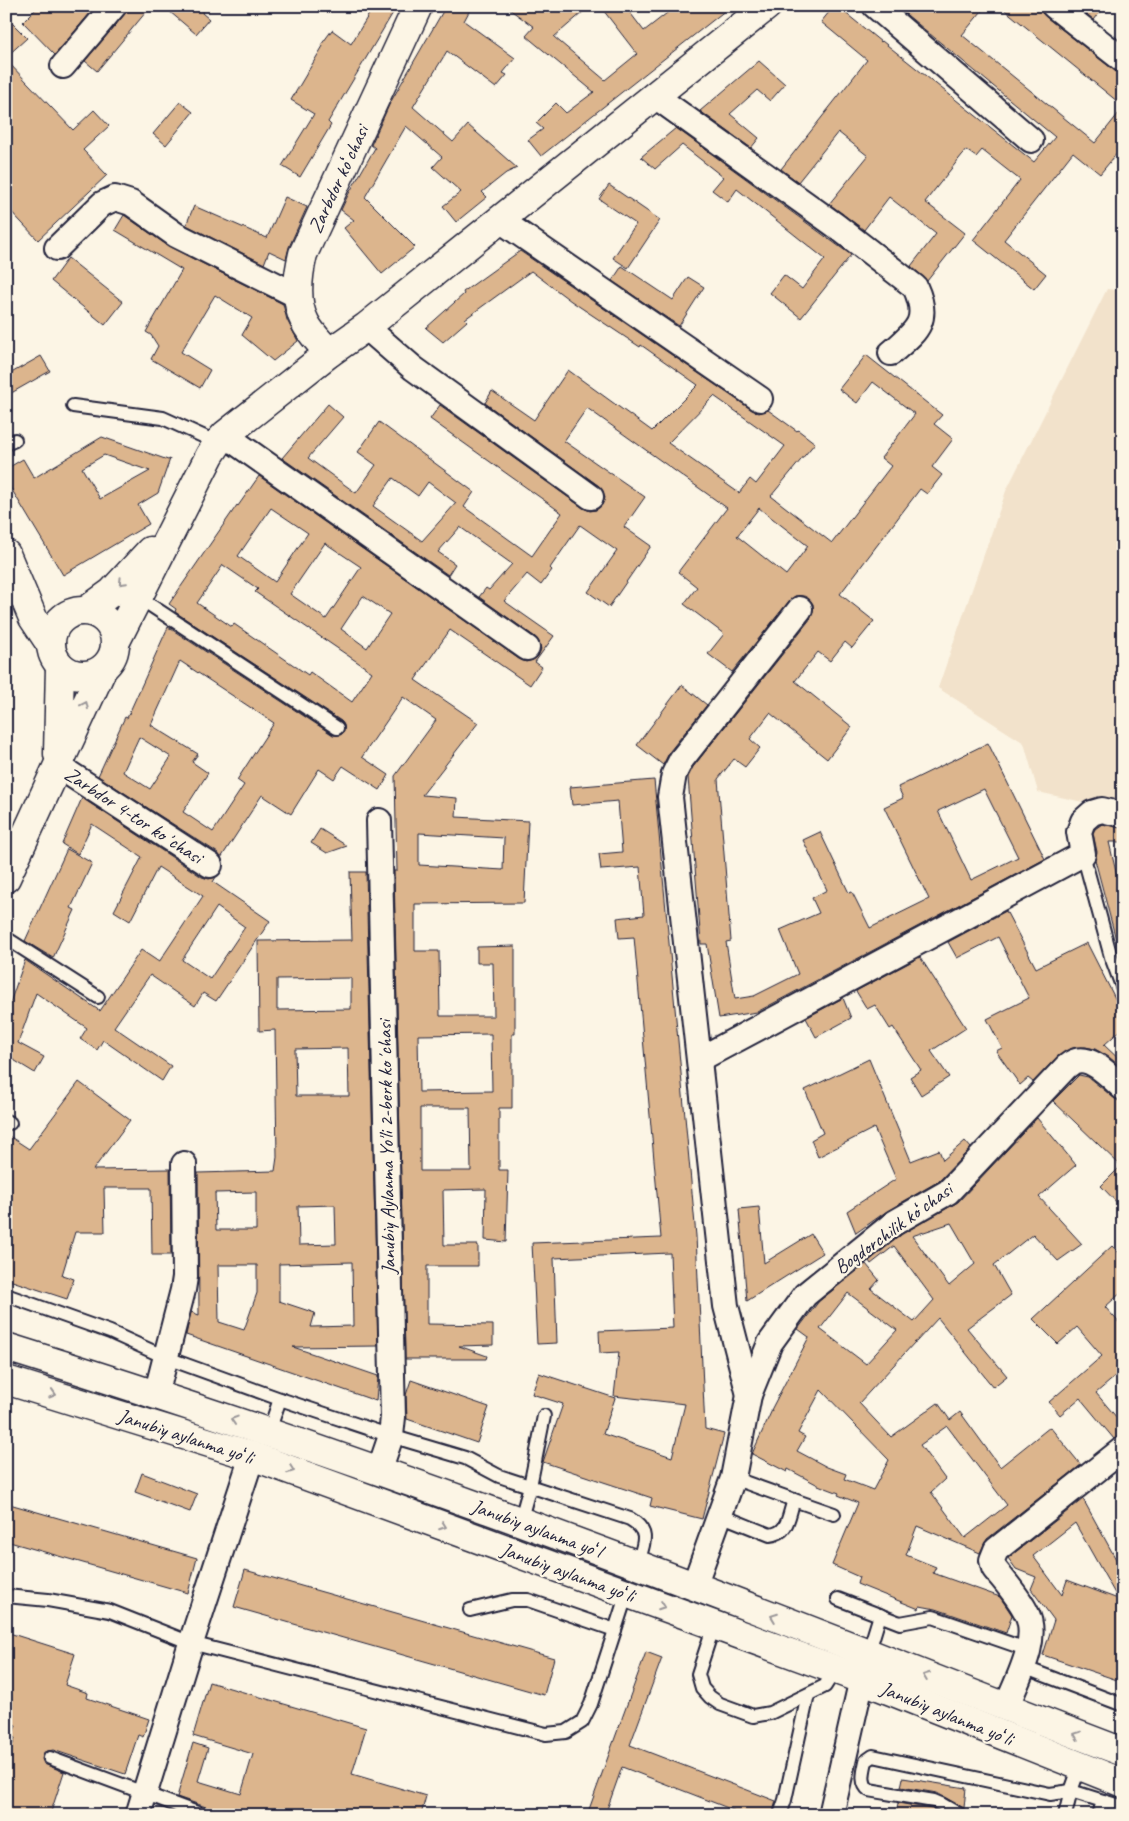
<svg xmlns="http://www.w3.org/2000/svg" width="1129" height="1821" font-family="Caveat,sans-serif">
	<rect width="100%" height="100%" fill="#fcf5e5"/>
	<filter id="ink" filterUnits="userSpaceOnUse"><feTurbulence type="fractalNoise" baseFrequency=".02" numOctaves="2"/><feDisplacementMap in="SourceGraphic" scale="10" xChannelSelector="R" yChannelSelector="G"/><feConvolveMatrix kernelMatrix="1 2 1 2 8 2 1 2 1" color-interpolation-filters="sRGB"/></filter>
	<g filter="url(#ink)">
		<!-- built -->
		<path fill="#f2e2cb" d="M 1107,289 L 1123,291 L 1123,811 L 1038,792 L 1024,743 L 938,688 L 1006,491 Z"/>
		<!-- building -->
		<g fill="#dcb58d" stroke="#22223b" fill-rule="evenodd">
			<path d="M 39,6 L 96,6 L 55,55 L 23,22 Z"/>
			<path d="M 127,6 L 151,6 L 97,71 L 85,61 L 124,15 Z"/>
			<path d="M 163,6 L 207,6 L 202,13 L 209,19 L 196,34 Z"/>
			<path d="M 374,6 L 397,6 L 328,122 L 331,125 L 300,177 L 282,166 L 314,114 L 291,100 L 323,46 L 321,45 L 332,30 L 351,44 Z"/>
			<path d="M 446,6 L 472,6 L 464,21 L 515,58 L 503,73 L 507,75 L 496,88 L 447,51 L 413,107 L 453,142 L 468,125 L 517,168 L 506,173 L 482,192 L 487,197 L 456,222 L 443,206 L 461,192 L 433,167 L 442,157 L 406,126 L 365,197 L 415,247 L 382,274 L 344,228 L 354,220 L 341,210 L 348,195 L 375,148 L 371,145 L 390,103 Z"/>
			<path d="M 505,6 L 590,6 L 554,37 L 605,80 L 637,54 L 600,6 L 625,6 L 644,31 L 676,6 L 731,6 L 541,156 L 528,140 L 543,129 L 536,123 L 556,103 L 566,113 L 594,92 L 526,36 L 534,27 Z"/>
			<path d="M 834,6 L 837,6 L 881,42 L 882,41 L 1034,162 L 1055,137 L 896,6 L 986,6 L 962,35 L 1095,143 L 1123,108 L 1123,146 L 1100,174 L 1073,152 L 1004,240 L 1046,274 L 1034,289 L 973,240 L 1020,180 L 982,150 L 976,157 L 966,150 L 925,202 L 965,233 L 927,281 L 911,266 L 936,234 L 889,197 L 864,230 L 829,204 L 868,156 L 838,132 L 798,182 L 781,169 L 867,60 L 821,22 Z"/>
			<path d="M 1000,6 L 1041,6 L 1041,12 L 1046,17 L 1115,71 L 1123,73 L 1123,106 Z"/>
			<path d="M 1077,6 L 1105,6 L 1094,20 Z"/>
			<path d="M 6,17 L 27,38 L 6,57 Z"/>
			<path d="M 6,60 L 73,130 L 94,110 L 109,126 L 83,150 L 107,175 L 38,240 L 6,206 Z"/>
			<path d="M 759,61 L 785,84 L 770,101 L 757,90 L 730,114 L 759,138 L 751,148 L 700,111 Z"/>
			<path d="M 180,102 L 193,112 L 166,145 L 153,134 Z"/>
			<path d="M 676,128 L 851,255 L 801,318 L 770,293 L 784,275 L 802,289 L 825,259 L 737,189 L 728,202 L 712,190 L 723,177 L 682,145 L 655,169 L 641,157 Z"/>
			<path d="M 609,185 L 660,220 L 628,268 L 613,258 L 636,224 L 599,199 Z"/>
			<path d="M 285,197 L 307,207 L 289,247 L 286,259 L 269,251 L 264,264 L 186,225 L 194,206 L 267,238 Z"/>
			<path d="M 124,215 L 170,247 L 283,304 L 287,320 L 298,341 L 273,361 L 242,335 L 252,318 L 215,295 L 181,352 L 210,370 L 200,388 L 151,359 L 158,346 L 151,335 L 146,332 L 182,270 L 115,230 Z"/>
			<path d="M 520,251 L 752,410 L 759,413 L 768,410 L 797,431 L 798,430 L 815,443 L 771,496 L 832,543 L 891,466 L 881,458 L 915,414 L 873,382 L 857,403 L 839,389 L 866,355 L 942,415 L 934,424 L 953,439 L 932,467 L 942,475 L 927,494 L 920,489 L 840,594 L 874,621 L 852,648 L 845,642 L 830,661 L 818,652 L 795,681 L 852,727 L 827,759 L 770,713 L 750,739 L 760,748 L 745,767 L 734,759 L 718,779 L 731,941 L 726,942 L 735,999 L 754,996 L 798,974 L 780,930 L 819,913 L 812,898 L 827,890 L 803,840 L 820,832 L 849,893 L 852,892 L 870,928 L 929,899 L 884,807 L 903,798 L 898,787 L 988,743 L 1045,859 L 757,1012 L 719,1018 L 707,944 L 701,944 L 688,777 L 693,767 L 811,618 L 813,611 L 813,604 L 809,599 L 802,596 L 795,596 L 790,600 L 732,672 L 708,654 L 724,634 L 684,604 L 697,587 L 678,572 L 727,508 L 587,408 L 564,441 L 645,497 L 624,527 L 651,546 L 609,607 L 588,592 L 617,551 L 580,525 L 550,568 L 552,570 L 541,585 L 527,574 L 504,601 L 554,636 L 535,662 L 542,667 L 530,685 L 450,630 L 415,680 L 478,723 L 422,795 L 457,798 L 456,817 L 528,821 L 524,903 L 415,904 L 415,951 L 439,951 L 440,1016 L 494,1016 L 493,963 L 477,963 L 477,947 L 515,946 L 515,1034 L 512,1034 L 512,1108 L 499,1108 L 499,1170 L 508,1170 L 506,1242 L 485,1240 L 486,1189 L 443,1190 L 444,1245 L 478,1245 L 478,1266 L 427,1266 L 427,1324 L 493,1325 L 493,1345 L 459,1346 L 487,1356 L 486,1359 L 405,1359 L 394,871 L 397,871 L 395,776 L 436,720 L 403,697 L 362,757 L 389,775 L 380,790 L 343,766 L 334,779 L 319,769 L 291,814 L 262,795 L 221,858 L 218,853 L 98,776 L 125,717 L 127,718 L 168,627 L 333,735 L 340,735 L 344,732 L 344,725 L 341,721 L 175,612 L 176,609 L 169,604 L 237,505 L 238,506 L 259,476 L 519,659 L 526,662 L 533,660 L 538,656 L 541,649 L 539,642 L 535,637 L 479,597 L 486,588 L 489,590 L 512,564 L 460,527 L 438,552 L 455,564 L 448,575 L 282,458 L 328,404 L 343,417 L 308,458 L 356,493 L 376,465 L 358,452 L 379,422 L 474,492 L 464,507 L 532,556 L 562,513 L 430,419 L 440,405 L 583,508 L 590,511 L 596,510 L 602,505 L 605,498 L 603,491 L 599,486 L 485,403 L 492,391 L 534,420 L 568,370 L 652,431 L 698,385 L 641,345 L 640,347 L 571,301 L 531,271 L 465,319 L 467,321 L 443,342 L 426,328 L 464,294 L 463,292 ZM 714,396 L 785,446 L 756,484 L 750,479 L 739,493 L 668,443 ZM 393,478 L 418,496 L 428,482 L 456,503 L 422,541 L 373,506 ZM 271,508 L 308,533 L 275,582 L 238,556 ZM 759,508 L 808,546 L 786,575 L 737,536 ZM 325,543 L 361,567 L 326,619 L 290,594 ZM 223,565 L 258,589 L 255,592 L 372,672 L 352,702 L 310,672 L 308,675 L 234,624 L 232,627 L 197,603 ZM 363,596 L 390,614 L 367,648 L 341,629 ZM 180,661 L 274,723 L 237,780 L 244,785 L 213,832 L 183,812 L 208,773 L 192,762 L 198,754 L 151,725 ZM 139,737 L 171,757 L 150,789 L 123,772 ZM 984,789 L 1018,857 L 971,880 L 938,811 ZM 419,833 L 504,838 L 503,870 L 419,865 ZM 491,1034 L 492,1091 L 419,1092 L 418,1035 ZM 420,1108 L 470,1108 L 471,1171 L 420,1171 Z"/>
			<path d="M 68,258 L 123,302 L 105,325 L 51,281 Z"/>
			<path d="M 622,266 L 673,300 L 688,277 L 704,287 L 679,326 L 612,281 Z"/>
			<path d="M 41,356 L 50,371 L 6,396 L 6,376 Z"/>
			<path d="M 102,437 L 168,460 L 170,459 L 158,493 L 138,505 L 149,524 L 63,575 L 6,480 L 6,469 L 23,459 L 34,478 ZM 104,455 L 150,471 L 100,499 L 82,468 Z"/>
			<path d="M 682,685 L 707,705 L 670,751 L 663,765 L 637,745 Z"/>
			<path d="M 654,780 L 696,1236 L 705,1429 L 724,1434 L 702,1519 L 650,1506 L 652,1498 L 543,1462 L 563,1404 L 532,1394 L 539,1373 L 615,1398 L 603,1434 L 672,1457 L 685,1404 L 614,1396 L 619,1352 L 600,1353 L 599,1331 L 673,1328 L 670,1253 L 554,1258 L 557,1343 L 537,1344 L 532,1243 L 661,1238 L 634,937 L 619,938 L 617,918 L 644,915 L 640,867 L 601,870 L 599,854 L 622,852 L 618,801 L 572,805 L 570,787 Z"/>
			<path d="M 82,798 L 202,877 L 209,879 L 216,877 L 213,882 L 270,921 L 216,1001 L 203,993 L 195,1006 L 150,975 L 114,1027 L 171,1066 L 162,1081 L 103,1040 L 97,1050 L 80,1039 L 87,1028 L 36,993 L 18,1043 L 44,1057 L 35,1073 L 12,1059 L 9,1069 L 6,1068 L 6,1014 L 25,960 L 100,1011 L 141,950 L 159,962 L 203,896 L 158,867 L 130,921 L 114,911 L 142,857 L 92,824 L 78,854 L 62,844 ZM 217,907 L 245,927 L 210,979 L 182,960 Z"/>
			<path d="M 1102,824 L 1123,828 L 1123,842 L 1109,842 L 1123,902 L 1123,946 L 1118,947 L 1095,860 L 1097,852 L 1093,833 L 1095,829 Z"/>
			<path d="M 320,829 L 347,846 L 327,853 L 311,843 Z"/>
			<path d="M 67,849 L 92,863 L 71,908 L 75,910 L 53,958 L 25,941 Z"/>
			<path d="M 350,872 L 366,872 L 378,1346 L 293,1347 L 378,1376 L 376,1401 L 186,1335 L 191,1312 L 199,1315 L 198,1173 L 275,1171 L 277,1157 L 275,1030 L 259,1031 L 258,941 L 352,940 ZM 351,978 L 351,1009 L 277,1010 L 277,979 ZM 348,1048 L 349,1096 L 296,1096 L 295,1049 ZM 256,1192 L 256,1230 L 216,1230 L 215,1193 ZM 335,1205 L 336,1244 L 299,1245 L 298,1206 ZM 352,1262 L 353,1326 L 311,1327 L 315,1313 L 279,1301 L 279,1264 ZM 218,1265 L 257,1265 L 257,1293 L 244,1330 L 219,1322 Z"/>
			<path d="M 1006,911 L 1036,968 L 1087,943 L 1123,1014 L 1123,1028 L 1104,1045 L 1123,1063 L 1123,1069 L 1109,1057 L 1095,1049 L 1085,1047 L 1073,1048 L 1058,1056 L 1033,1082 L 1028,1078 L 1020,1085 L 996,1051 L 1002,1048 L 987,1019 L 1029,998 L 998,937 L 957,958 L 948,942 Z"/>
			<path d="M 920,957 L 966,1028 L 931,1051 L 949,1077 L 921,1095 L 910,1077 L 921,1070 L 893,1027 L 890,1029 L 875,1005 L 867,1009 L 856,991 Z"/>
			<path d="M 843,998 L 851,1018 L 816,1037 L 806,1018 Z"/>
			<path d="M 869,1059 L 911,1161 L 939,1150 L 943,1160 L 965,1141 L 971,1148 L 939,1181 L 887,1211 L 856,1233 L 847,1211 L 896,1179 L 874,1128 L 818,1157 L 811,1140 L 823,1133 L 805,1090 Z"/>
			<path d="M 1079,1075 L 1088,1077 L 1114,1098 L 1123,1101 L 1123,1209 L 1101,1186 L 1121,1166 L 1053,1101 Z"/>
			<path d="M 79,1082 L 130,1120 L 93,1170 L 170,1169 L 171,1255 L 152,1255 L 151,1188 L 104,1188 L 105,1232 L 75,1232 L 62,1275 L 74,1279 L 67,1299 L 6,1279 L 6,1134 L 29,1149 Z"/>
			<path d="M 1037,1118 L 1076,1165 L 1039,1197 L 1082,1244 L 1058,1261 L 1033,1234 L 994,1265 L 1011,1295 L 967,1328 L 1007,1376 L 993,1387 L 938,1318 L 916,1342 L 915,1342 L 859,1403 L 891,1437 L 938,1403 L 950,1420 L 960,1412 L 1000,1467 L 1050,1427 L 1081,1465 L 987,1539 L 980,1553 L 917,1526 L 906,1555 L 936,1567 L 933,1573 L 1000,1597 L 1012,1615 L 1006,1633 L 936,1609 L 920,1606 L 919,1609 L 857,1584 L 859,1577 L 832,1565 L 858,1503 L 838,1495 L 839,1493 L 818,1485 L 788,1469 L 787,1472 L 752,1454 L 772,1410 L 771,1410 L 809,1337 L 798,1329 L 819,1301 L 866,1264 L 879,1280 L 871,1289 L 914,1322 L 934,1300 L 894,1246 L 871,1264 L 869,1261 L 902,1234 L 958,1202 ZM 951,1223 L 975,1264 L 949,1286 L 912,1236 ZM 848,1293 L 897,1330 L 866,1364 L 820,1329 ZM 821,1390 L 889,1460 L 873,1490 L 844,1479 L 846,1474 L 827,1467 L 797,1451 L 805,1437 L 798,1433 ZM 947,1426 L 1007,1505 L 965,1538 L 931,1492 L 945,1479 L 920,1445 Z"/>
			<path d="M 759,1207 L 764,1263 L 811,1234 L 823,1253 L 747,1301 L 739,1209 Z"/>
			<path d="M 1112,1246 L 1123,1257 L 1123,1291 L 1105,1307 L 1123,1327 L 1123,1370 L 1096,1393 L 1123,1425 L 1123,1436 L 1114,1439 L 1080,1398 L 1060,1415 L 1049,1402 L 1102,1356 L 1077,1327 L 1058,1344 L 1033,1319 Z"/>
			<path d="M 411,1380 L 489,1407 L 477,1443 L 407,1419 L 406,1395 Z"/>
			<path d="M 142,1473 L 197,1494 L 190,1512 L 135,1492 Z"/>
			<path d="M 1083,1499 L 1123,1572 L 1123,1682 L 1043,1655 L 1054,1620 L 1031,1589 L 1036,1577 L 1016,1569 L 1008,1558 ZM 1075,1523 L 1118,1599 L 1067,1580 L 1062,1595 L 1033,1556 Z"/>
			<path d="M 6,1503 L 197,1558 L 188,1593 L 6,1541 Z"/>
			<path d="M 245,1570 L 554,1658 L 544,1695 L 234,1607 Z"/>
			<path d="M 6,1632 L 75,1654 L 65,1685 L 88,1693 L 87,1698 L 149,1719 L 143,1737 L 138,1735 L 125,1774 L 53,1750 L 44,1752 L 42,1759 L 44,1764 L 64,1772 L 50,1815 L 6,1815 L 6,1764 L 15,1738 L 12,1737 L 16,1725 L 6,1722 Z"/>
			<path d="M 646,1652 L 662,1658 L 630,1745 L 776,1801 L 772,1815 L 746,1815 L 622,1767 L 605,1815 L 587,1815 Z"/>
			<path d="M 209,1682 L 366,1728 L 352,1774 L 426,1796 L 421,1815 L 361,1815 L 344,1810 L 343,1815 L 220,1815 L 210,1812 L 206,1807 L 177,1797 L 193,1743 L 208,1748 L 198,1781 L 241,1794 L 253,1754 L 193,1736 Z"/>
			<path d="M 903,1778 L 966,1788 L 964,1808 L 937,1793 L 901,1787 Z"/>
			<path d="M 898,1803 L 932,1809 L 943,1815 L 896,1815 Z"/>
		</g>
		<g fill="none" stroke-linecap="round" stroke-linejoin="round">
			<defs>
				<g id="service">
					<path d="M 73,406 L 163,418 L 218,443"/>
					<path d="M 6,444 L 15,440"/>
					<path d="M 138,597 L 337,728"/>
					<path d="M 1083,854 L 1111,957 L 1123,989"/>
					<path d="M 6,938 L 98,997"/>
					<path d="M 6,1121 L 10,1123"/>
					<path d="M 6,1295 L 110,1332 L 167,1358 L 280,1399 L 391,1436 L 465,1458 L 499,1476 L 630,1519 C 652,1532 643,1545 637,1565"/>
					<path d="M 269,1431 L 280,1399"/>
					<path d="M 794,1500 L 834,1514"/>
					<path d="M 720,1515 L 770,1535 C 789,1533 788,1516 794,1500 L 733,1478"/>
					<path d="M 520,1522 L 530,1486 L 544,1416"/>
					<path d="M 6,1596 L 48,1600 L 110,1611 L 191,1643 L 546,1734 L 566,1732 L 582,1722 L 591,1704 L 627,1593"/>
					<path d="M 838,1599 L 900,1623 L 933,1617 L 1029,1650"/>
					<path d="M 470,1610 L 512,1600 L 528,1600 L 615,1630"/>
					<path d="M 714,1625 L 698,1674 L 702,1688 L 710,1697 L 720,1704 L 753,1716 L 770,1713 L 825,1686 L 835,1670"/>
					<path d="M 868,1654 L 880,1615"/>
					<path d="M 1023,1667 L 1123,1705"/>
					<path d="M 50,1758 L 203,1815"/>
					<path d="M 1103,1801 L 1123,1807"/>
					<path d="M 780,1815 L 785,1800 L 808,1695"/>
					<path d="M 960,1815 L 941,1804 L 934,1801 L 869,1790 C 860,1783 864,1771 866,1761 L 873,1756 L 1050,1794 L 1071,1791 L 1103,1801 L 1099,1815"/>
					<path d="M 1065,1815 L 1071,1791 L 1080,1766"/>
				</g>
				<g id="minor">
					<path d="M 875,6 L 1031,140"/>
					<path d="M 1054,6 L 1123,60"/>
					<path d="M 63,66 L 114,6"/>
					<path d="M 655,96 L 835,225 L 915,287 C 931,322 916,331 891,353"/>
					<path d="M 500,220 L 760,399"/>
					<path d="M 57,248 L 102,204 L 115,198 L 131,203 L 176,235 L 298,296"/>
					<path d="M 366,327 L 413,368 L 591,497"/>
					<path d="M 225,435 L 527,648"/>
					<path d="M 58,766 L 210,865"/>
					<path d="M 700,1059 L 1083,854 L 1079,832 L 1083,821 L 1092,813 L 1102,810 L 1123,815"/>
					<path d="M 156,1395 L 183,1290 L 185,1277 L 184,1164"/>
					<path d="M 749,1395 L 726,1306 L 670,797 L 674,774 L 681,760 L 800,609"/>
					<path d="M 379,1471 L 391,1436 L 393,1417 L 379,821"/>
					<path d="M 694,1586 L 733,1478 L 749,1395 L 770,1343 L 805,1295 L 894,1223 L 948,1192 L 1066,1067 C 1069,1065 1073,1061 1076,1061 C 1093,1056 1111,1078 1123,1088"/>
					<path d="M 1006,1708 C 1016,1682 1041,1639 1026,1612 C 1018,1596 1005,1582 994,1568 L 992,1560 L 996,1550 L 1123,1449"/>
					<path d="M 138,1815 L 191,1643 L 252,1456"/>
					<path d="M 831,1815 L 866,1661"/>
				</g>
				<path id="tertiary" d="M 329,353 C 321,343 310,333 305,322 C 294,301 298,275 303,254 L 418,6"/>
				<g id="secondary">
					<path d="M 6,554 L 33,618 L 51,645"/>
					<path d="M 87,610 L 112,592 L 150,551"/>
					<circle cx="83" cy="643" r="32"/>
					<path d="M 116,641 L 210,455 L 218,443 L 225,435 L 329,353 L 366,327 L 767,6"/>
					<path d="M 58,754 L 60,666"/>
					<path d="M 6,878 L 102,670"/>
				</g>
				<g id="trunk">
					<path d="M 6,1347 C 238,1419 467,1500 694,1586 C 838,1640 980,1698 1123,1752"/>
					<path d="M 6,1380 L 252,1456 L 861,1679 L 1123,1783"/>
				</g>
			</defs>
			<!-- service casing -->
			<use href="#service" stroke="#22223b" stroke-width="16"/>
			<!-- minor casing -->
			<use href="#minor" stroke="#22223b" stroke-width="28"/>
			<!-- tertiary casing -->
			<use href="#tertiary" stroke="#22223b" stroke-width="31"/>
			<!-- secondary casing -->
			<use href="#secondary" stroke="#22223b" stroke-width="31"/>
			<!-- trunk casing -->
			<use href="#trunk" stroke="#22223b" stroke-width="31"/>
			<!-- service -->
			<use href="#service" stroke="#fcf5e5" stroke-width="12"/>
			<!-- minor -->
			<use href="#minor" stroke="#fcf5e5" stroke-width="24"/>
			<!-- tertiary -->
			<use href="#tertiary" stroke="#fcf5e5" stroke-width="28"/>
			<!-- secondary -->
			<use href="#secondary" stroke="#fcf5e5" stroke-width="28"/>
			<!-- trunk -->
			<use href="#trunk" stroke="#fcf5e5" stroke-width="28"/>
		</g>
		<!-- one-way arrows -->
		<defs><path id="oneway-chevron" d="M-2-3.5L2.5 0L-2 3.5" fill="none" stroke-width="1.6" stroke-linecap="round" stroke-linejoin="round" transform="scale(1.25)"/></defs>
		<g stroke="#9a9698">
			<use href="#oneway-chevron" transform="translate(122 582) rotate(134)"/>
			<use href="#oneway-chevron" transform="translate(85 705) rotate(-65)"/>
			<use href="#oneway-chevron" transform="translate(53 1394) rotate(17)"/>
			<use href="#oneway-chevron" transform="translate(234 1420) rotate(-162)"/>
			<use href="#oneway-chevron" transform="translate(291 1470) rotate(20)"/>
			<use href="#oneway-chevron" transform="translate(443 1526) rotate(20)"/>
			<use href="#oneway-chevron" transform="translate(662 1606) rotate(20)"/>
			<use href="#oneway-chevron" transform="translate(774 1617) rotate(-159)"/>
			<use href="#oneway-chevron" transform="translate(926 1676) rotate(-159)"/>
			<use href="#oneway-chevron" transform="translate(1077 1735) rotate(-159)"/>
		</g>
	</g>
	<g text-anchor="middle" stroke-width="4.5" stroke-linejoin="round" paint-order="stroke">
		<!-- street labels -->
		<g font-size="20" fill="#22223b" stroke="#fcf5e5">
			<text transform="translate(338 179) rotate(-65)" y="7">Zarbdor koʻchasi</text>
			<text transform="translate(134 815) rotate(33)" y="7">Zarbdor 4-tor koʼchasi</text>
			<text transform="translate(386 1147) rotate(-91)" y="7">Janubiy Аylanma Yo'li 2-berk koʼchasi</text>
			<text transform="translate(893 1228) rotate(-36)" y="7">Bogdorchilik koʻchasi</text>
			<text transform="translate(186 1436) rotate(18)" y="7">Janubiy aylanma yoʻli</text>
			<text transform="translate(537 1528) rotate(20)" y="7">Janubiy aylanma yoʻl</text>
			<text transform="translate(568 1572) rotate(20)" y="7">Janubiy aylanma yoʻli</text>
			<text transform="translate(947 1713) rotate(22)" y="7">Janubiy aylanma yoʻli</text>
		</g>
	</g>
	<!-- margin -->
	<rect width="1129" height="1821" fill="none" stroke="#fcf5e5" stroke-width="25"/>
	<rect x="12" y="12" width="1104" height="1796" fill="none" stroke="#22223b" stroke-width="2" filter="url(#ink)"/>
</svg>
